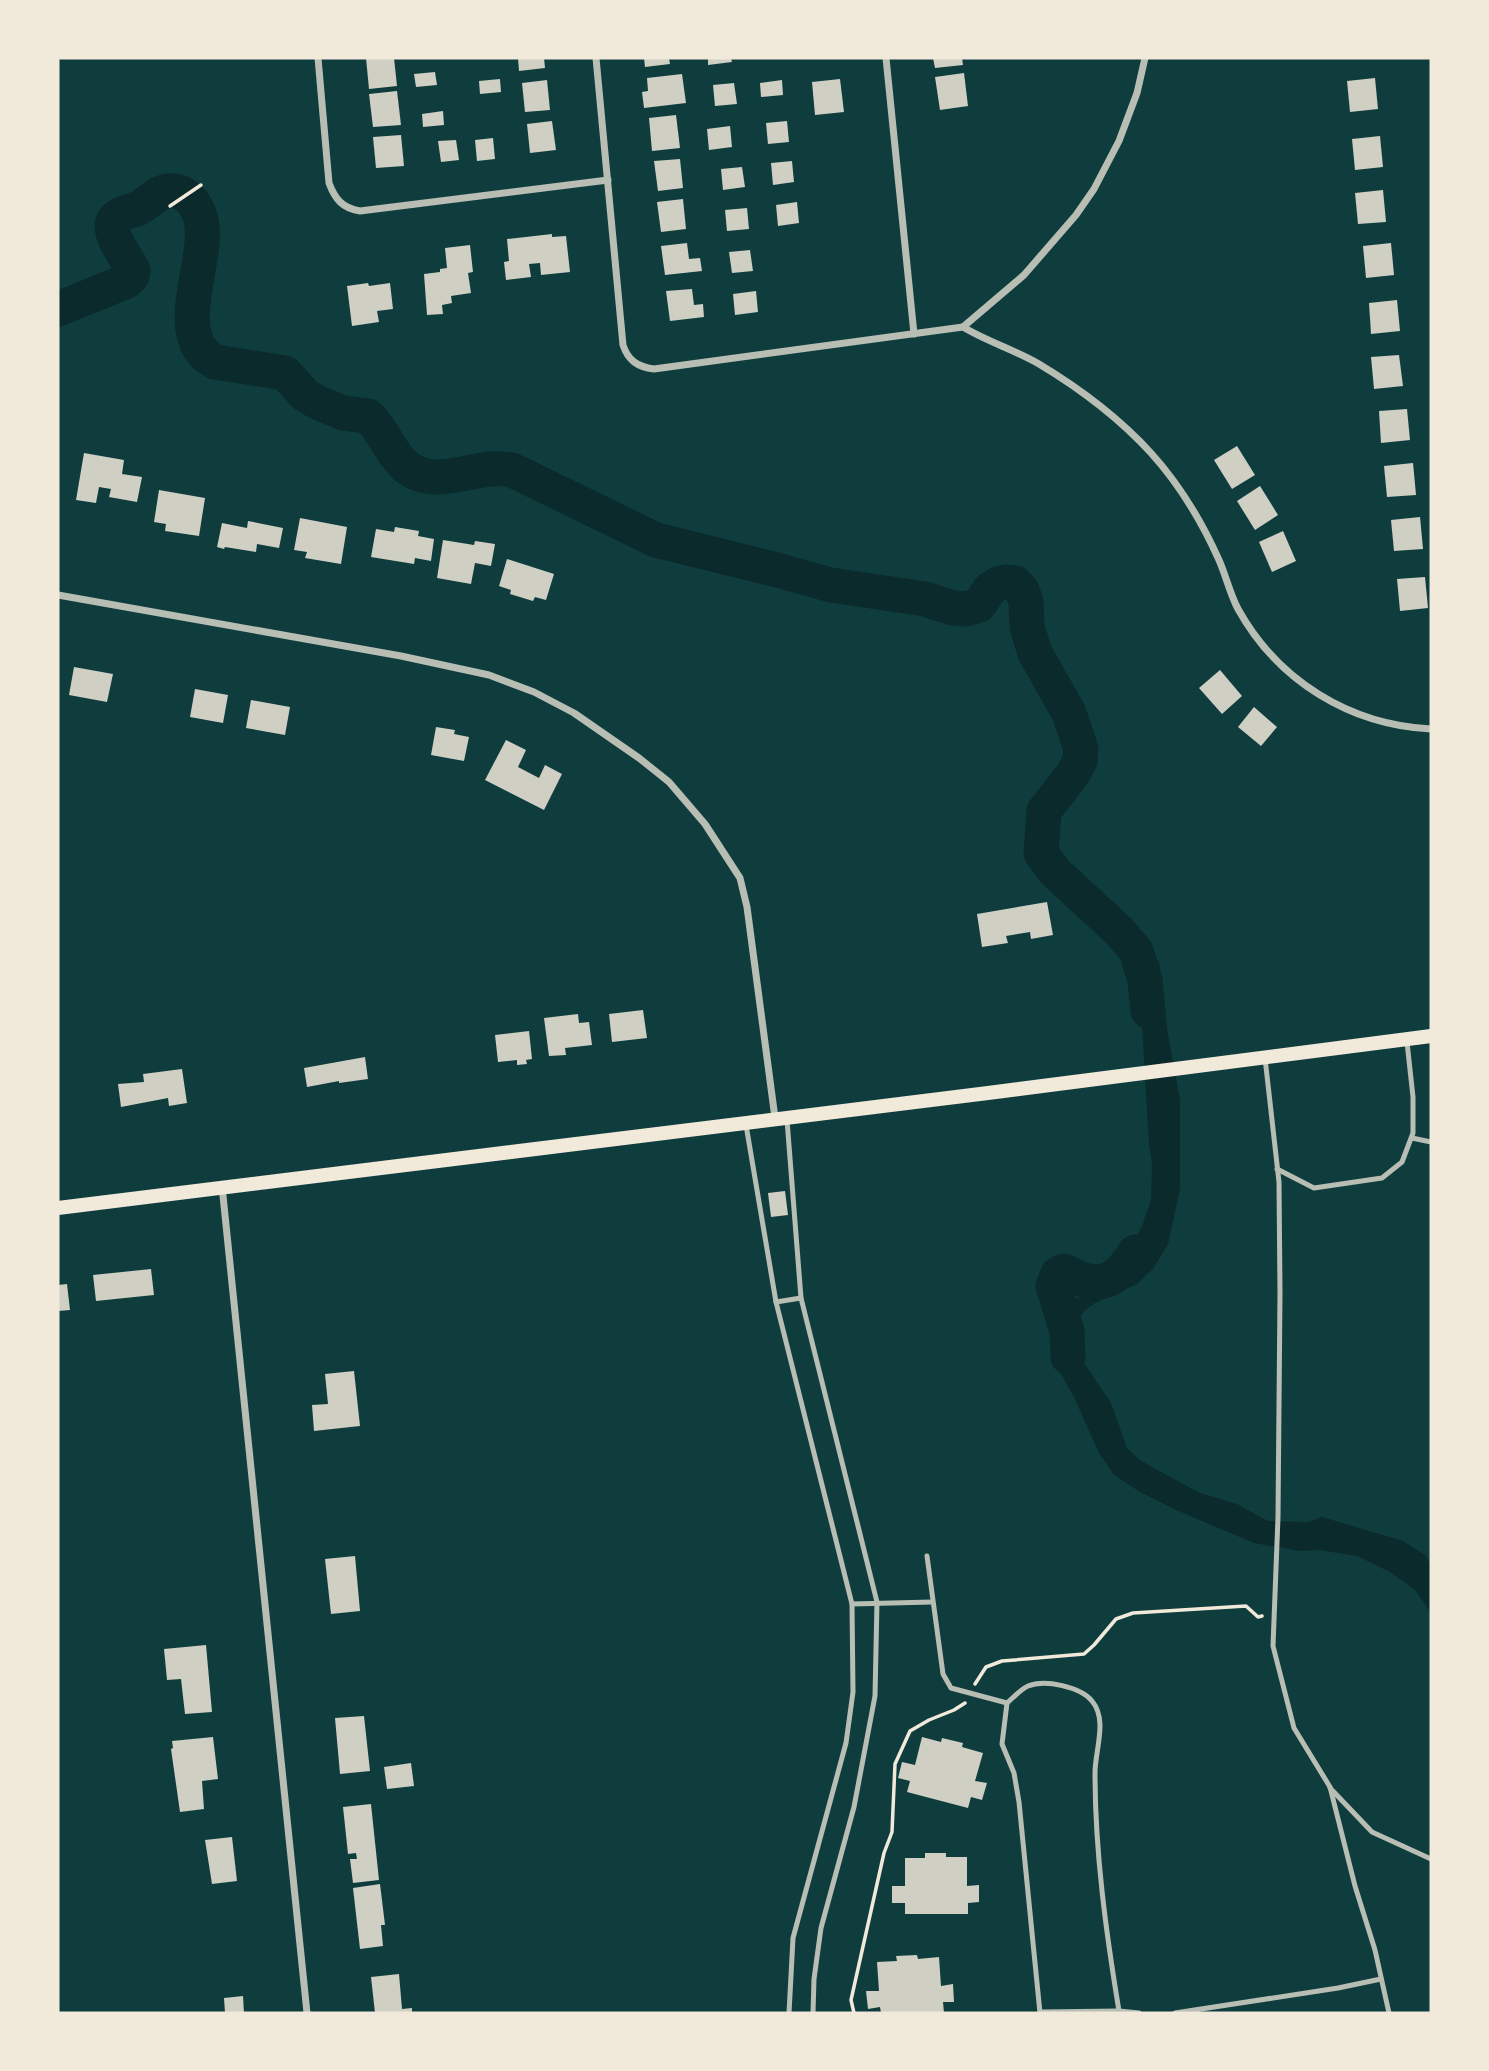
<svg xmlns="http://www.w3.org/2000/svg" width="1489" height="2071" font-family="Manrope,sans-serif">
	<rect width="100%" height="100%" fill="#0f3d3e"/>
	<!-- water -->
	<path fill="#0a2a2b" d="M 1159,961 L 1168,1034 L 1180,1100 L 1180,1188 L 1168,1244 L 1153,1269 L 1137,1284 L 1095,1303 L 1084,1311 L 1077,1324 L 1077,1340 L 1082,1360 L 1111,1403 L 1127,1448 L 1140,1460 L 1159,1471 L 1200,1493 L 1237,1504 L 1268,1521 L 1308,1522 L 1322,1517 L 1403,1541 L 1425,1555 L 1431,1565 L 1431,1635 L 1430,1611 L 1414,1589 L 1390,1572 L 1357,1556 L 1319,1550 L 1300,1551 L 1254,1543 L 1176,1510 L 1140,1492 L 1114,1475 L 1098,1451 L 1074,1397 L 1058,1369 L 1058,1331 L 1052,1317 L 1068,1301 L 1091,1294 L 1115,1267 L 1131,1247 L 1142,1226 L 1151,1200 L 1152,1164 L 1149,1144 L 1142,1026 L 1134,966 Z"/>
	<g fill="none" stroke-linecap="round" stroke-linejoin="round">
		<!-- river -->
		<g stroke="#0a2a2b" stroke-width="35">
			<path d="M 58,309 L 127,281 L 132,276 L 133,270 C 127,258 112,240 112,226 C 113,214 128,212 137,209 C 145,205 151,199 159,194 C 178,184 194,198 200,216 C 213,257 166,336 215,362 L 285,373 L 305,395 L 317,402 L 343,413 L 368,416 C 383,429 389,451 404,465 C 436,493 476,462 512,470 L 656,540 L 777,570 L 831,585 L 925,599 L 953,608 L 966,609 L 979,605 L 990,589 L 998,584 L 1006,582 L 1015,583 L 1021,589 L 1026,601 L 1027,627 L 1035,653 L 1069,713 L 1081,749 L 1080,761 L 1073,774 L 1044,811 L 1041,853 L 1055,872 L 1119,931 L 1136,951 L 1145,980 L 1148,1011"/>
			<path d="M 1068,1357 L 1067,1331 L 1053,1286 L 1058,1274 L 1063,1271 C 1071,1273 1076,1278 1084,1280 C 1109,1288 1123,1271 1135,1252"/>
		</g>
	</g>
	<!-- building -->
	<g fill="#cfcfc3">
		<path d="M 366,58 L 394,58 L 397,86 L 369,89 Z"/>
		<path d="M 518,58 L 544,58 L 545,68 L 519,71 Z"/>
		<path d="M 644,58 L 669,58 L 670,64 L 645,67 Z"/>
		<path d="M 708,58 L 731,58 L 732,62 L 708,65 Z"/>
		<path d="M 933,58 L 962,58 L 963,65 L 935,68 Z"/>
		<path d="M 435,72 L 437,85 L 416,87 L 414,74 Z"/>
		<path d="M 964,73 L 968,106 L 940,110 L 935,77 Z"/>
		<path d="M 682,74 L 686,103 L 644,108 L 642,92 L 648,91 L 647,78 Z"/>
		<path d="M 1375,78 L 1378,109 L 1350,112 L 1347,81 Z"/>
		<path d="M 500,79 L 501,92 L 480,94 L 479,81 Z"/>
		<path d="M 840,79 L 844,112 L 815,115 L 812,82 Z"/>
		<path d="M 547,80 L 550,110 L 525,112 L 522,83 Z"/>
		<path d="M 782,80 L 783,95 L 761,97 L 760,83 Z"/>
		<path d="M 734,83 L 737,104 L 715,106 L 713,85 Z"/>
		<path d="M 397,91 L 401,125 L 373,127 L 369,94 Z"/>
		<path d="M 443,111 L 444,125 L 423,127 L 422,114 Z"/>
		<path d="M 676,115 L 680,148 L 652,151 L 649,118 Z"/>
		<path d="M 552,121 L 556,150 L 530,153 L 527,124 Z"/>
		<path d="M 787,121 L 789,142 L 768,144 L 766,123 Z"/>
		<path d="M 730,126 L 732,147 L 709,150 L 707,129 Z"/>
		<path d="M 401,135 L 404,166 L 376,168 L 373,137 Z"/>
		<path d="M 1380,136 L 1383,167 L 1355,170 L 1352,139 Z"/>
		<path d="M 493,138 L 495,159 L 477,161 L 475,140 Z"/>
		<path d="M 456,140 L 459,160 L 441,162 L 438,141 Z"/>
		<path d="M 680,159 L 683,188 L 658,191 L 654,161 Z"/>
		<path d="M 792,161 L 794,182 L 773,185 L 771,163 Z"/>
		<path d="M 742,167 L 745,187 L 723,190 L 721,169 Z"/>
		<path d="M 1383,190 L 1386,222 L 1358,224 L 1355,193 Z"/>
		<path d="M 683,199 L 686,229 L 661,232 L 657,202 Z"/>
		<path d="M 797,202 L 799,223 L 778,226 L 776,205 Z"/>
		<path d="M 747,208 L 749,229 L 727,231 L 725,210 Z"/>
		<path d="M 552,234 L 552,237 L 566,236 L 570,272 L 541,275 L 540,263 L 529,264 L 531,277 L 506,280 L 504,262 L 509,261 L 507,239 Z"/>
		<path d="M 687,243 L 689,259 L 700,258 L 702,271 L 665,275 L 661,246 Z"/>
		<path d="M 1391,243 L 1394,275 L 1366,278 L 1363,246 Z"/>
		<path d="M 470,245 L 473,272 L 468,273 L 471,293 L 451,296 L 452,303 L 442,305 L 443,314 L 427,315 L 424,274 L 440,272 L 440,269 L 447,268 L 445,248 Z"/>
		<path d="M 750,250 L 753,271 L 732,273 L 729,252 Z"/>
		<path d="M 368,283 L 369,286 L 390,283 L 393,309 L 377,311 L 379,322 L 352,326 L 347,286 Z"/>
		<path d="M 692,289 L 694,305 L 703,304 L 704,317 L 670,321 L 666,291 Z"/>
		<path d="M 756,291 L 758,312 L 735,315 L 733,294 Z"/>
		<path d="M 1397,300 L 1400,331 L 1371,334 L 1369,303 Z"/>
		<path d="M 1399,355 L 1403,386 L 1374,389 L 1371,357 Z"/>
		<path d="M 1407,409 L 1410,440 L 1381,443 L 1379,411 Z"/>
		<path d="M 1237,446 L 1255,475 L 1232,489 L 1214,460 Z"/>
		<path d="M 84,453 L 124,460 L 122,474 L 142,477 L 137,502 L 109,497 L 111,489 L 99,487 L 96,503 L 76,500 Z"/>
		<path d="M 1413,463 L 1416,495 L 1387,497 L 1384,466 Z"/>
		<path d="M 1260,486 L 1278,515 L 1255,530 L 1237,501 Z"/>
		<path d="M 159,490 L 205,498 L 199,536 L 165,531 L 166,524 L 154,522 Z"/>
		<path d="M 1420,517 L 1423,549 L 1394,551 L 1391,520 Z"/>
		<path d="M 300,518 L 347,527 L 341,564 L 305,558 L 307,552 L 294,550 Z"/>
		<path d="M 248,521 L 283,528 L 279,548 L 257,544 L 256,552 L 225,547 L 224,549 L 217,547 L 222,523 L 247,528 Z"/>
		<path d="M 395,527 L 419,531 L 418,536 L 434,539 L 431,561 L 415,558 L 414,564 L 371,557 L 376,529 L 394,532 Z"/>
		<path d="M 1283,531 L 1296,561 L 1272,572 L 1259,542 Z"/>
		<path d="M 443,540 L 474,545 L 475,541 L 495,544 L 491,566 L 475,563 L 471,584 L 437,578 Z"/>
		<path d="M 507,559 L 554,574 L 546,600 L 535,597 L 533,601 L 510,594 L 511,590 L 499,586 Z"/>
		<path d="M 1425,577 L 1428,608 L 1400,611 L 1397,579 Z"/>
		<path d="M 74,667 L 113,674 L 107,702 L 69,695 Z"/>
		<path d="M 1220,670 L 1242,696 L 1222,714 L 1199,688 Z"/>
		<path d="M 195,689 L 228,695 L 223,723 L 190,717 Z"/>
		<path d="M 251,700 L 290,707 L 285,735 L 246,728 Z"/>
		<path d="M 1254,707 L 1277,727 L 1261,746 L 1238,727 Z"/>
		<path d="M 436,727 L 455,730 L 454,734 L 469,737 L 464,761 L 431,755 Z"/>
		<path d="M 506,740 L 526,750 L 518,767 L 539,778 L 545,765 L 562,774 L 544,810 L 485,780 Z"/>
		<path d="M 1047,902 L 1053,935 L 1031,939 L 1030,932 L 1006,936 L 1008,943 L 982,947 L 977,914 Z"/>
		<path d="M 643,1010 L 647,1038 L 612,1042 L 609,1014 Z"/>
		<path d="M 578,1014 L 579,1023 L 589,1022 L 592,1045 L 565,1048 L 566,1055 L 549,1056 L 544,1018 Z"/>
		<path d="M 529,1031 L 532,1059 L 526,1060 L 527,1064 L 517,1065 L 517,1060 L 498,1062 L 495,1035 Z"/>
		<path d="M 365,1057 L 368,1079 L 339,1083 L 339,1081 L 307,1087 L 304,1068 Z"/>
		<path d="M 182,1069 L 187,1103 L 169,1106 L 168,1098 L 121,1107 L 118,1084 L 144,1082 L 143,1074 Z"/>
		<path d="M 785,1191 L 788,1215 L 771,1217 L 768,1193 Z"/>
		<path d="M 151,1269 L 154,1295 L 96,1301 L 93,1275 Z"/>
		<path d="M 67,1284 L 70,1310 L 58,1311 L 58,1285 Z"/>
		<path d="M 354,1371 L 360,1426 L 314,1431 L 312,1405 L 328,1404 L 325,1374 Z"/>
		<path d="M 355,1556 L 360,1611 L 331,1614 L 325,1559 Z"/>
		<path d="M 206,1645 L 212,1712 L 185,1714 L 181,1679 L 167,1680 L 164,1649 Z"/>
		<path d="M 364,1716 L 370,1771 L 340,1774 L 335,1718 Z"/>
		<path d="M 213,1737 L 218,1779 L 202,1781 L 204,1809 L 180,1812 L 171,1749 L 173,1748 L 172,1741 Z"/>
		<path d="M 922,1737 L 941,1742 L 942,1738 L 963,1743 L 962,1747 L 983,1753 L 975,1781 L 987,1783 L 982,1800 L 971,1797 L 968,1808 L 907,1792 L 910,1781 L 898,1778 L 902,1762 L 915,1765 Z"/>
		<path d="M 411,1763 L 414,1786 L 387,1789 L 384,1767 Z"/>
		<path d="M 371,1804 L 379,1880 L 353,1883 L 350,1859 L 357,1859 L 356,1853 L 348,1854 L 343,1807 Z"/>
		<path d="M 232,1837 L 237,1881 L 212,1884 L 205,1840 Z"/>
		<path d="M 925,1853 L 946,1853 L 946,1857 L 967,1857 L 967,1886 L 979,1885 L 979,1902 L 968,1903 L 968,1914 L 905,1914 L 905,1903 L 892,1903 L 892,1886 L 905,1886 L 905,1858 L 925,1858 Z"/>
		<path d="M 380,1884 L 385,1925 L 381,1925 L 383,1946 L 360,1949 L 353,1888 Z"/>
		<path d="M 917,1955 L 918,1959 L 939,1957 L 941,1986 L 953,1984 L 954,2002 L 943,2002 L 944,2013 L 881,2013 L 880,2007 L 868,2009 L 866,1991 L 879,1991 L 877,1962 L 897,1961 L 896,1956 Z"/>
		<path d="M 399,1974 L 402,2009 L 412,2008 L 412,2013 L 375,2013 L 371,1977 Z"/>
		<path d="M 243,1996 L 244,2013 L 225,2013 L 224,1998 Z"/>
	</g>
	<g fill="none" stroke-linecap="round" stroke-linejoin="round">
		<!-- path -->
		<g stroke="#f1e9da" stroke-width="3.5">
			<path d="M 170,206 L 201,185"/>
			<path d="M 975,1684 L 986,1667 L 1002,1661 L 1084,1654 L 1094,1645 L 1116,1619 L 1133,1613 L 1246,1606 L 1258,1617 L 1262,1616"/>
			<path d="M 854,2013 L 851,2000 L 884,1853 L 892,1832 L 895,1764 L 910,1731 L 929,1720 L 954,1710 L 965,1703"/>
		</g>
		<!-- service -->
		<g stroke="#b8beb3" stroke-width="5">
			<path d="M 1265,1058 L 1279,1182 L 1280,1293 L 1278,1517 L 1273,1646 L 1294,1728 L 1330,1787 L 1355,1886 L 1375,1950 L 1389,2013"/>
			<path d="M 787,1120 L 801,1298 L 877,1602 L 875,1696 L 854,1807 L 821,1928 L 814,1979 L 813,2013"/>
			<path d="M 746,1125 L 776,1302 L 852,1604 L 853,1692 L 846,1743 L 793,1938 L 789,2013"/>
			<path d="M 1412,1138 L 1431,1142"/>
			<path d="M 1277,1169 L 1314,1188 L 1382,1178 L 1402,1162 L 1413,1133 L 1413,1097 L 1407,1042"/>
			<path d="M 776,1302 L 801,1298"/>
			<path d="M 927,1556 L 943,1674 L 951,1688 L 1007,1703"/>
			<path d="M 852,1604 L 932,1602"/>
			<path d="M 1330,1788 L 1372,1832 L 1431,1859"/>
			<path d="M 1040,2012 L 1119,2011 L 1139,2013"/>
			<path d="M 1040,2013 L 1019,1802 L 1014,1773 L 1002,1744 L 1007,1703 C 1013,1698 1021,1689 1028,1686 C 1045,1679 1081,1687 1092,1701 C 1108,1720 1095,1750 1095,1773 C 1095,1852 1106,1932 1119,2011"/>
			<path d="M 1175,2013 L 1338,1988 L 1381,1979"/>
		</g>
		<!-- minor -->
		<g stroke="#b8beb3" stroke-width="7">
			<path d="M 318,58 L 329,183 C 335,199 342,208 360,211 L 608,180"/>
			<path d="M 596,58 L 623,345 C 628,360 637,367 654,369 L 963,327 L 1024,275 L 1076,215 L 1094,189 L 1119,141 L 1137,93 L 1145,58"/>
			<path d="M 886,58 L 914,334"/>
			<path d="M 963,327 C 988,342 1015,350 1039,364 C 1079,388 1120,419 1151,453 C 1179,484 1202,522 1219,560 C 1226,576 1230,594 1238,609 C 1278,681 1350,725 1431,729"/>
			<path d="M 58,595 L 401,656 L 489,675 L 534,692 L 574,713 L 639,758 L 669,782 L 705,824 L 740,878 L 747,907 L 775,1118"/>
			<path d="M 222,1186 L 307,2013"/>
		</g>
		<!-- secondary -->
		<path stroke="#f1e9da" stroke-width="14" d="M 58,1208 L 988,1093 L 1431,1036"/>
	</g>
	<!-- border -->
	<rect width="1489" height="2071" fill="none" stroke="#f1e9da" stroke-width="119"/>
</svg>
